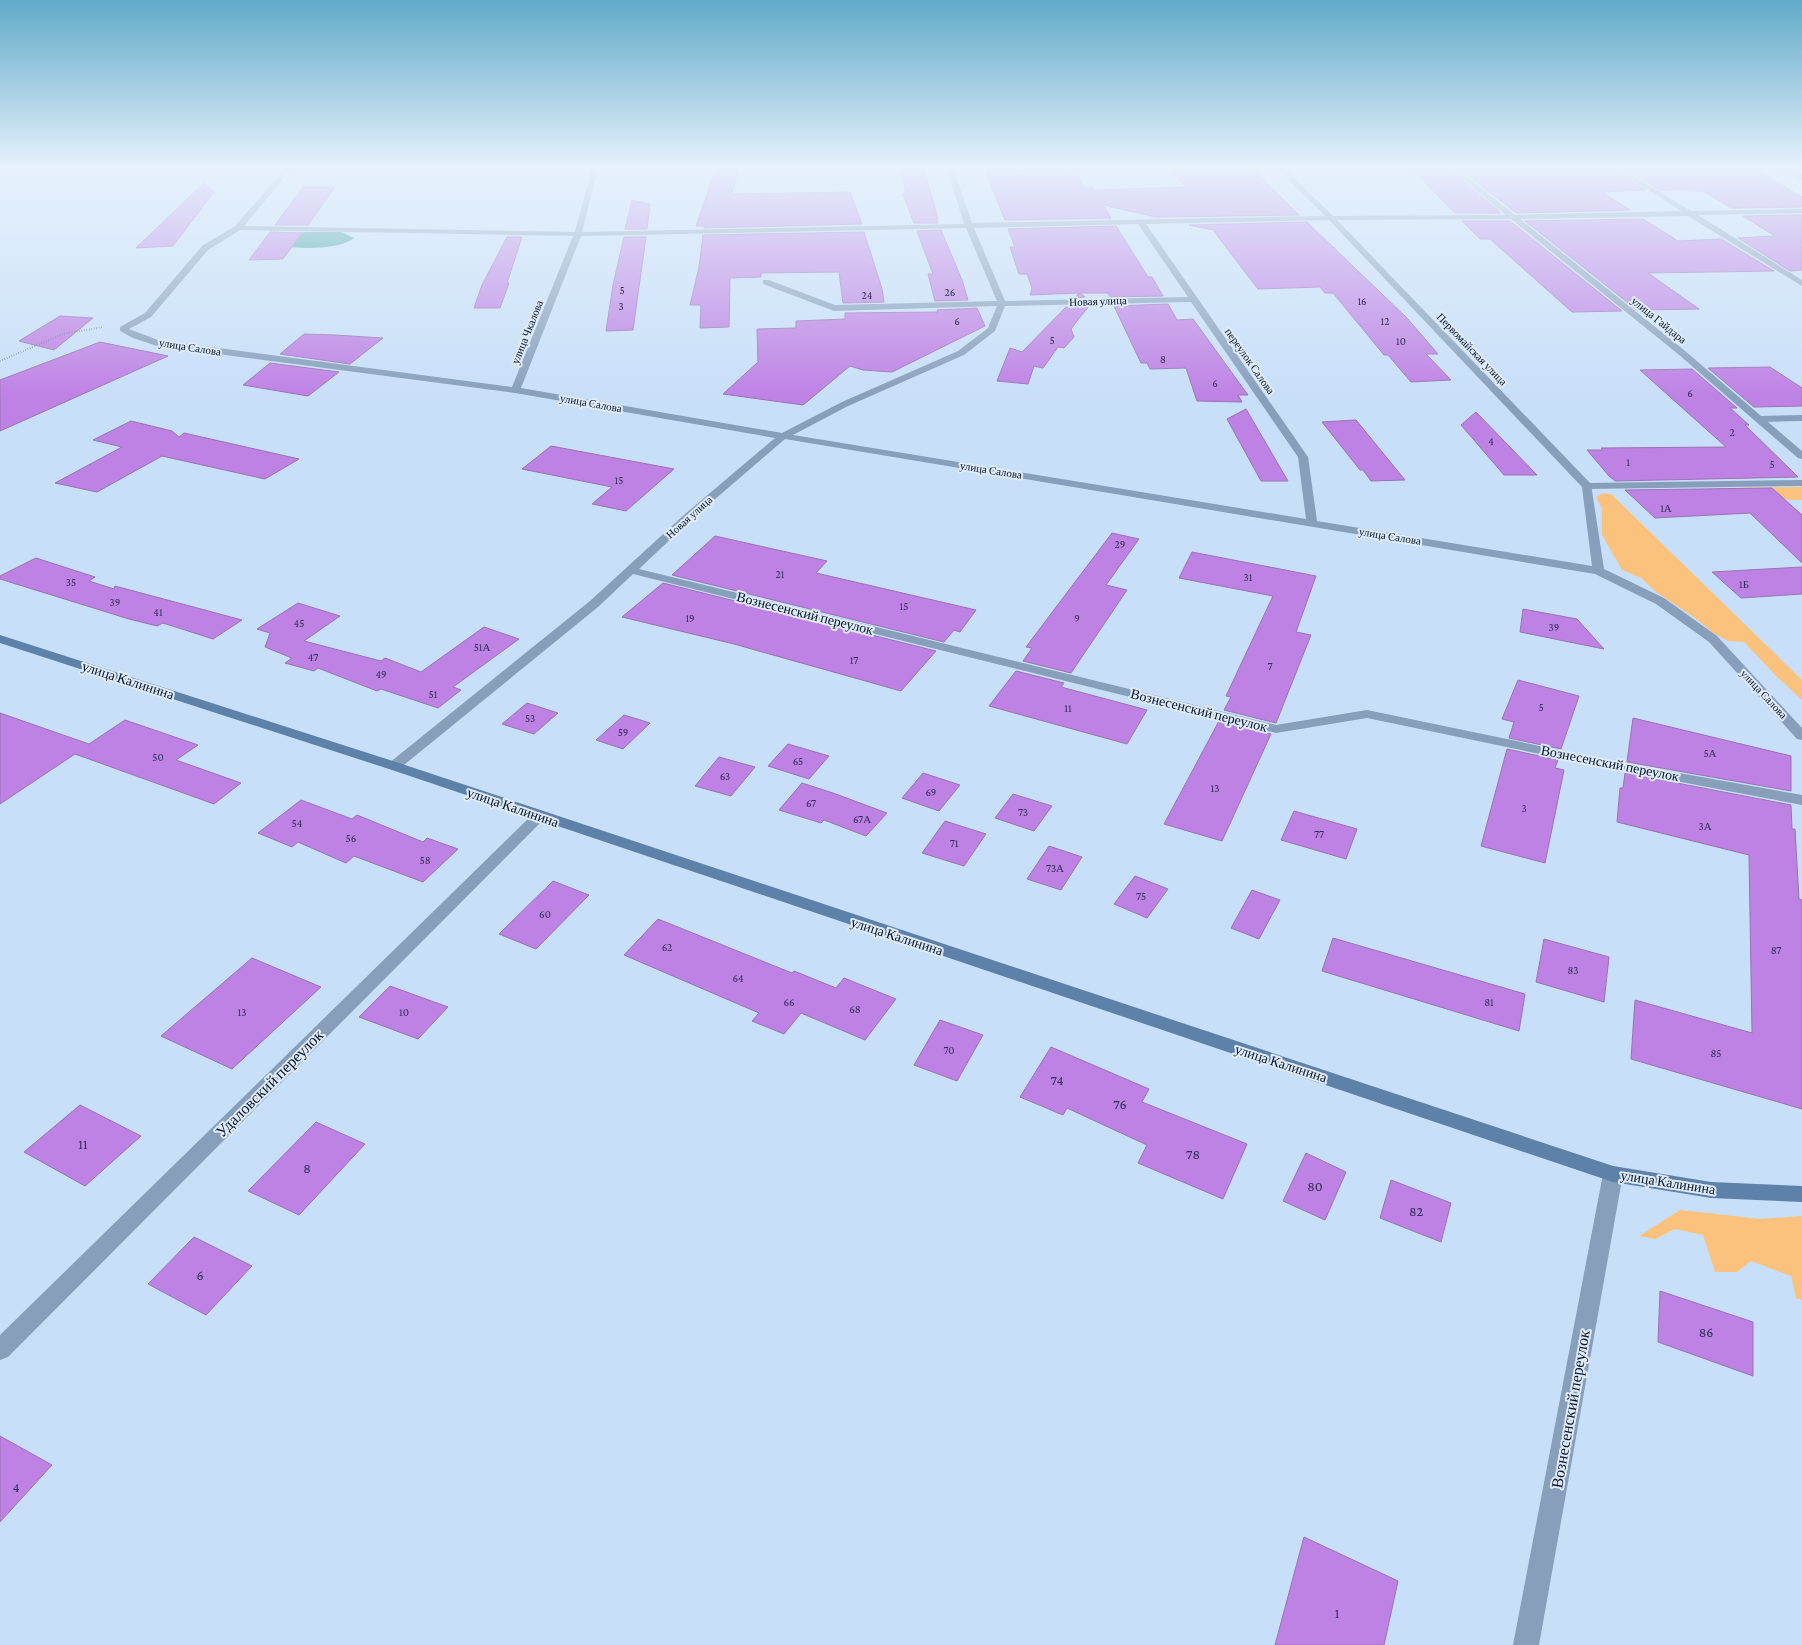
<svg xmlns="http://www.w3.org/2000/svg" width="1802" height="1645" font-family="'Crimson Pro',serif">
	<rect width="100%" height="100%" fill="#c8dff9"/>
	<!-- green -->
	<g fill="#fac27d">
		<path d="M 1802,487 L 1802,500 L 1732,498 L 1718,488 Z"/>
		<path d="M 1603,493 L 1611,494 L 1802,680 L 1802,700 L 1776,676 L 1744,642 L 1728,641 L 1713,633 L 1695,618 L 1656,592 L 1641,578 L 1622,570 L 1602,535 L 1602,509 L 1596,497 Z"/>
		<path d="M 1680,1210 L 1760,1219 L 1802,1216 L 1802,1300 L 1796,1298 L 1791,1276 L 1751,1261 L 1737,1272 L 1715,1272 L 1703,1235 L 1675,1229 L 1655,1239 L 1639,1236 Z"/>
	</g>
	<!-- water -->
	<path fill="#379c98" d="M 307,232 L 341,232 L 354,238 C 334,253 286,247 262,245 L 265,238 L 279,234 Z"/>
	<!-- building -->
	<g fill="#be81e4" stroke="#9b72b5">
		<path d="M 716,168 L 739,168 L 732,194 L 850,192 L 862,224 L 704,228 L 705,226 L 696,226 Z"/>
		<path d="M 1411,168 L 1447,168 L 1501,213 L 1455,213 Z"/>
		<path d="M 1459,168 L 1612,168 L 1646,190 L 1602,192 L 1630,210 L 1516,213 Z"/>
		<path d="M 1624,168 L 1759,168 L 1759,172 L 1802,197 L 1802,207 L 1731,208 L 1703,191 L 1690,191 L 1686,189 L 1660,190 Z"/>
		<path d="M 924,169 L 938,219 L 936,219 L 938,223 L 914,223 L 903,194 L 906,193 L 900,170 Z"/>
		<path d="M 1069,169 L 1073,177 L 1078,177 L 1085,188 L 1093,188 L 1094,190 L 1186,187 L 1173,173 L 1254,170 L 1299,215 L 1156,217 L 1103,205 L 1111,218 L 1005,220 L 985,170 Z"/>
		<path d="M 204,183 L 214,192 L 173,246 L 136,248 Z"/>
		<path d="M 303,187 L 335,187 L 308,225 L 275,225 Z"/>
		<path d="M 632,200 L 650,204 L 647,229 L 625,229 Z"/>
		<path d="M 1802,215 L 1802,270 L 1790,271 L 1738,238 L 1775,236 L 1743,216 Z"/>
		<path d="M 1643,219 L 1678,241 L 1721,239 L 1774,271 L 1648,273 L 1699,309 L 1637,310 L 1525,221 Z"/>
		<path d="M 1462,221 L 1510,221 L 1622,311 L 1572,312 L 1490,239 L 1480,239 Z"/>
		<path d="M 1307,222 L 1407,318 L 1438,354 L 1426,354 L 1451,380 L 1411,382 L 1388,355 L 1384,355 L 1333,293 L 1325,293 L 1320,287 L 1258,289 L 1213,230 L 1189,225 Z"/>
		<path d="M 1116,226 L 1148,277 L 1152,277 L 1163,296 L 1110,297 L 1108,293 L 1080,293 L 1085,297 L 1075,298 L 1079,293 L 1030,295 L 1032,288 L 1027,274 L 1019,274 L 1010,247 L 1015,247 L 1008,229 Z"/>
		<path d="M 941,230 L 962,280 L 968,300 L 935,301 L 928,274 L 933,274 L 917,231 Z"/>
		<path d="M 270,232 L 302,233 L 283,259 L 249,260 Z"/>
		<path d="M 864,232 L 882,289 L 884,302 L 843,303 L 839,272 L 761,273 L 761,277 L 730,278 L 729,327 L 700,328 L 701,305 L 690,305 L 699,267 L 703,235 Z"/>
		<path d="M 507,237 L 522,237 L 507,283 L 509,283 L 500,308 L 474,308 L 482,285 Z"/>
		<path d="M 624,237 L 646,237 L 633,330 L 606,331 L 613,285 Z"/>
		<path d="M 1168,304 L 1177,320 L 1193,319 L 1248,395 L 1238,395 L 1242,402 L 1197,401 L 1186,368 L 1150,369 L 1147,363 L 1141,363 L 1114,306 Z"/>
		<path d="M 1089,306 L 1071,329 L 1074,337 L 1064,348 L 1058,347 L 1043,368 L 1034,366 L 1028,384 L 997,381 L 1010,348 L 1022,352 L 1066,307 Z"/>
		<path d="M 977,308 L 985,326 L 892,372 L 863,370 L 850,366 L 803,405 L 723,394 L 758,362 L 757,329 L 796,328 L 796,321 L 845,319 L 845,313 L 938,312 L 937,310 Z"/>
		<path d="M 60,316 L 93,318 L 54,350 L 19,341 Z"/>
		<path d="M 304,334 L 335,335 L 383,338 L 350,364 L 280,354 Z"/>
		<path d="M 100,342 L 168,356 L 0,431 L 0,380 Z"/>
		<path d="M 270,363 L 339,372 L 308,396 L 243,385 Z"/>
		<path d="M 1770,367 L 1802,388 L 1802,406 L 1754,407 L 1708,368 Z"/>
		<path d="M 1692,369 L 1737,408 L 1730,408 L 1749,425 L 1745,425 L 1798,477 L 1615,481 L 1609,476 L 1587,450 L 1603,450 L 1601,448 L 1726,447 L 1640,370 Z"/>
		<path d="M 1246,409 L 1288,481 L 1261,481 L 1227,419 Z"/>
		<path d="M 1476,412 L 1537,475 L 1504,475 L 1461,425 Z"/>
		<path d="M 1356,420 L 1405,480 L 1371,481 L 1363,470 L 1360,470 L 1322,422 Z"/>
		<path d="M 131,421 L 172,431 L 179,437 L 184,433 L 299,459 L 265,479 L 162,456 L 97,492 L 55,483 L 122,447 L 93,440 Z"/>
		<path d="M 551,446 L 674,469 L 626,511 L 592,504 L 612,487 L 522,469 Z"/>
		<path d="M 1772,488 L 1802,515 L 1802,563 L 1750,513 L 1655,518 L 1625,490 Z"/>
		<path d="M 1112,533 L 1139,539 L 1106,585 L 1127,590 L 1071,673 L 1023,661 L 1032,648 L 1026,647 Z"/>
		<path d="M 715,536 L 827,561 L 816,573 L 976,610 L 960,632 L 954,630 L 944,642 L 672,575 Z"/>
		<path d="M 1192,552 L 1316,576 L 1296,632 L 1311,635 L 1276,723 L 1224,710 L 1231,697 L 1226,696 L 1273,596 L 1179,578 Z"/>
		<path d="M 36,558 L 95,577 L 89,581 L 114,589 L 115,586 L 242,620 L 213,639 L 163,623 L 157,626 L 129,619 L 0,579 L 0,576 Z"/>
		<path d="M 1802,567 L 1802,594 L 1741,598 L 1712,572 Z"/>
		<path d="M 663,583 L 936,651 L 901,691 L 734,644 L 622,617 Z"/>
		<path d="M 298,603 L 340,616 L 304,641 L 381,661 L 385,658 L 421,672 L 484,627 L 519,639 L 453,687 L 461,690 L 438,708 L 381,689 L 377,691 L 318,668 L 314,671 L 285,663 L 292,658 L 265,647 L 270,633 L 257,629 Z"/>
		<path d="M 1523,609 L 1577,619 L 1604,649 L 1520,632 Z"/>
		<path d="M 1016,671 L 1064,683 L 1061,687 L 1147,710 L 1127,744 L 989,706 Z"/>
		<path d="M 1518,680 L 1579,696 L 1561,749 L 1509,738 L 1514,722 L 1502,719 Z"/>
		<path d="M 527,703 L 558,713 L 534,734 L 502,724 Z"/>
		<path d="M 0,713 L 89,744 L 125,720 L 198,745 L 176,760 L 241,783 L 214,804 L 75,754 L 0,804 Z"/>
		<path d="M 624,715 L 650,723 L 623,749 L 596,740 Z"/>
		<path d="M 1633,718 L 1791,756 L 1791,791 L 1627,762 Z"/>
		<path d="M 1219,721 L 1271,734 L 1222,841 L 1164,824 Z"/>
		<path d="M 788,744 L 829,756 L 809,779 L 768,766 Z"/>
		<path d="M 1507,749 L 1558,760 L 1555,768 L 1564,770 L 1545,863 L 1481,846 Z"/>
		<path d="M 719,757 L 755,767 L 731,796 L 695,786 Z"/>
		<path d="M 923,773 L 960,785 L 939,811 L 902,798 Z"/>
		<path d="M 1625,773 L 1791,805 L 1792,829 L 1795,829 L 1799,899 L 1802,900 L 1802,1109 L 1631,1059 L 1635,1000 L 1752,1033 L 1749,855 L 1617,822 L 1620,788 L 1623,788 Z"/>
		<path d="M 802,783 L 833,793 L 887,813 L 866,836 L 824,820 L 821,823 L 779,810 Z"/>
		<path d="M 1013,794 L 1052,806 L 1034,831 L 995,818 Z"/>
		<path d="M 301,800 L 352,819 L 357,815 L 423,842 L 427,838 L 458,849 L 423,882 L 354,856 L 346,863 L 298,842 L 292,847 L 258,833 Z"/>
		<path d="M 1294,811 L 1357,829 L 1346,859 L 1281,840 Z"/>
		<path d="M 945,821 L 986,834 L 964,866 L 922,853 Z"/>
		<path d="M 1049,846 L 1082,857 L 1061,890 L 1027,879 Z"/>
		<path d="M 1135,876 L 1168,889 L 1147,918 L 1114,904 Z"/>
		<path d="M 553,881 L 589,895 L 536,949 L 499,934 Z"/>
		<path d="M 1252,890 L 1280,900 L 1259,939 L 1231,928 Z"/>
		<path d="M 658,919 L 792,973 L 794,971 L 836,988 L 844,978 L 896,999 L 865,1040 L 801,1013 L 784,1034 L 752,1021 L 759,1013 L 624,955 Z"/>
		<path d="M 1333,938 L 1525,994 L 1519,1031 L 1322,971 Z"/>
		<path d="M 1544,939 L 1609,957 L 1604,1002 L 1536,982 Z"/>
		<path d="M 252,958 L 321,987 L 232,1069 L 161,1036 Z"/>
		<path d="M 390,986 L 448,1007 L 418,1039 L 359,1017 Z"/>
		<path d="M 940,1020 L 983,1035 L 957,1081 L 914,1065 Z"/>
		<path d="M 1051,1047 L 1149,1089 L 1142,1102 L 1247,1144 L 1223,1199 L 1138,1163 L 1147,1145 L 1067,1108 L 1063,1115 L 1020,1097 Z"/>
		<path d="M 80,1105 L 141,1136 L 85,1186 L 24,1152 Z"/>
		<path d="M 316,1122 L 365,1144 L 299,1215 L 248,1191 Z"/>
		<path d="M 1306,1153 L 1346,1172 L 1325,1220 L 1283,1201 Z"/>
		<path d="M 1391,1180 L 1451,1203 L 1441,1242 L 1380,1218 Z"/>
		<path d="M 194,1237 L 252,1266 L 206,1315 L 148,1284 Z"/>
		<path d="M 1660,1291 L 1753,1322 L 1753,1376 L 1658,1342 Z"/>
		<path d="M 0,1436 L 52,1465 L 0,1522 Z"/>
		<path d="M 1304,1537 L 1398,1581 L 1384,1645 L 1275,1645 Z"/>
	</g>
	<g fill="none" stroke-linecap="round" stroke-linejoin="round">
		<!-- path -->
		<path stroke="#5b6f88" stroke-width="2" stroke-dasharray="0.5 2" stroke-linecap="butt" d="M 0,361 L 63,334 L 103,327"/>
		<!-- service -->
		<g fill="#879fba" fill-rule="evenodd">
			<path d="M 1802,415 L 1802,421 L 1761,422 L 1756,419 L 1761,416 Z"/>
			<path d="M 1802,480 L 1802,486 L 1587,489 L 1582,486 L 1587,483 Z"/>
		</g>
		<!-- minor -->
		<g fill="#879fba" fill-rule="evenodd">
			<path d="M 286,168 L 292,168 L 244,226 L 575,232 L 592,168 L 598,168 L 582,232 L 964,224 L 947,168 L 953,168 L 972,223 L 1325,216 L 1277,168 L 1284,168 L 1333,216 L 1506,215 L 1449,168 L 1456,168 L 1515,215 L 1681,211 L 1614,168 L 1621,168 L 1691,211 L 1802,209 L 1802,213 L 1698,215 L 1802,280 L 1802,286 L 1688,216 L 1520,219 L 1684,350 L 1802,451 L 1802,459 L 1798,458 L 1678,354 L 1511,219 L 1337,220 L 1591,484 L 1604,569 L 1664,598 L 1717,636 L 1802,728 L 1802,740 L 1797,739 L 1709,642 L 1656,604 L 1595,574 L 785,439 L 692,519 L 639,569 L 1276,725 L 1367,710 L 1612,761 L 1802,795 L 1802,805 L 1612,769 L 1367,718 L 1276,733 L 633,574 L 598,607 L 399,769 L 389,769 L 387,766 L 389,763 L 590,601 L 684,515 L 775,438 L 515,393 L 157,346 L 133,338 L 120,331 L 120,327 L 145,313 L 202,246 L 235,226 ZM 1329,220 L 1582,487 L 1592,566 L 1317,521 L 1308,457 L 1146,224 ZM 1138,224 L 1188,297 L 1005,301 L 974,228 ZM 966,228 L 997,301 L 835,305 L 769,280 L 763,280 L 763,284 L 834,311 L 997,306 L 988,328 L 958,351 L 842,402 L 782,433 L 521,388 L 581,236 ZM 240,230 L 573,236 L 512,387 L 158,340 L 129,329 L 151,317 L 208,250 ZM 1191,302 L 1298,457 L 1306,519 L 793,435 L 848,406 L 964,355 L 995,331 L 1005,306 Z"/>
			<path d="M 1780,168 L 1788,168 L 1802,175 L 1802,180 Z"/>
			<path d="M 539,811 L 544,813 L 546,816 L 544,819 L 8,1357 L 0,1360 L 0,1335 L 534,813 Z"/>
			<path d="M 1613,1166 L 1620,1168 L 1623,1174 L 1539,1645 L 1513,1645 L 1603,1174 L 1606,1168 Z"/>
		</g>
		<!-- secondary -->
		<path fill="#5d81a8" fill-rule="evenodd" d="M 0,635 L 399,763 L 1613,1166 L 1711,1182 L 1802,1186 L 1802,1202 L 1711,1198 L 1613,1182 L 389,769 L 0,643 Z"/>
	</g>
	<!-- sky -->
	<linearGradient id="sky" x2="0" y2="1"><stop stop-color="#61aac8"/><stop offset="0.42" stop-color="#e6f1fc"/><stop offset="1" stop-color="#e6f1fc" stop-opacity="0"/></linearGradient>
	<rect width="1802" height="398" fill="url(#sky)"/>
	<g text-anchor="middle" stroke-width="4" stroke-linejoin="round" paint-order="stroke">
		<!-- number labels -->
		<g font-size="11" fill="#302f59">
			<text x="622" y="294">5</text>
			<text x="950" y="296">26</text>
			<text x="867" y="299">24</text>
			<text x="1362" y="305">16</text>
			<text x="621" y="310">3</text>
			<text x="957" y="325">6</text>
			<text x="1385" y="325">12</text>
			<text x="1052" y="344">5</text>
			<text x="1401" y="345">10</text>
			<text x="1163" y="363">8</text>
			<text x="1215" y="387">6</text>
			<text x="1690" y="397">6</text>
			<text x="1732" y="436">2</text>
			<text x="1491" y="445">4</text>
			<text x="1628" y="466">1</text>
			<text x="1772" y="468">5</text>
			<text x="619" y="484">15</text>
			<text x="1666" y="512">1А</text>
			<text x="1120" y="548">29</text>
			<text x="780" y="578">21</text>
			<text x="1248" y="581">31</text>
			<text x="71" y="586">35</text>
			<text x="1744" y="588">1Б</text>
			<text x="115" y="606">39</text>
			<text x="904" y="610">15</text>
			<text x="158" y="616">41</text>
			<text x="690" y="622">19</text>
			<text x="1077" y="622">9</text>
			<text x="299" y="627">45</text>
			<text x="1554" y="631">39</text>
			<text x="482" y="651">51А</text>
			<text x="313" y="661">47</text>
			<text x="854" y="664">17</text>
			<text x="1270" y="670">7</text>
			<text x="381" y="678">49</text>
			<text x="433" y="698">51</text>
			<text x="1541" y="711">5</text>
			<text x="1068" y="712">11</text>
			<text x="530" y="722">53</text>
			<text x="623" y="736">59</text>
			<text x="1710" y="757">5А</text>
			<text x="158" y="761">50</text>
			<text x="798" y="765">65</text>
			<text x="725" y="780">63</text>
			<text x="1215" y="792">13</text>
			<text x="931" y="796">69</text>
			<text x="811" y="807">67</text>
			<text x="1524" y="812">3</text>
			<text x="1023" y="816">73</text>
			<text x="862" y="823">67А</text>
			<text x="297" y="827">54</text>
			<text x="1705" y="830">3А</text>
			<text x="1319" y="838">77</text>
			<text x="351" y="842">56</text>
			<text x="954" y="847">71</text>
			<text x="425" y="864">58</text>
			<text x="1055" y="872">73А</text>
			<text x="1141" y="900">75</text>
			<text x="545" y="918">60</text>
			<text x="667" y="951">62</text>
			<text x="1776" y="954">87</text>
			<text x="1573" y="974">83</text>
			<text x="738" y="982">64</text>
			<text x="789" y="1006">66</text>
			<text x="1489" y="1006">81</text>
			<text x="855" y="1013">68</text>
			<text x="242" y="1016">13</text>
			<text x="404" y="1016">10</text>
			<text x="949" y="1054">70</text>
			<text x="1716" y="1057">85</text>
		</g>
		<!-- far-street labels -->
		<g font-size="11" fill="#01142b" stroke="#dfebf8">
			<text transform="translate(1098 301) rotate(-2)" y="4">Новая улица</text>
			<text transform="translate(1659 320) rotate(39)" y="4">улица Гайдара</text>
			<text transform="translate(527 332) rotate(-68)" y="4">улица Чкалова</text>
			<text transform="translate(190 347) rotate(9)" y="4">улица Салова</text>
			<text transform="translate(1472 349) rotate(46)" y="4">Первомайская улица</text>
			<text transform="translate(1250 361) rotate(55)" y="4">переулок Салова</text>
			<text transform="translate(591 403) rotate(10)" y="4">улица Салова</text>
			<text transform="translate(991 470) rotate(9)" y="4">улица Салова</text>
			<text transform="translate(689 517) rotate(-42)" y="4">Новая улица</text>
			<text transform="translate(1390 536) rotate(9)" y="4">улица Салова</text>
			<text transform="translate(1764 694) rotate(47)" y="4">улица Салова</text>
		</g>
		<!-- street labels -->
		<g font-size="14" fill="#01142b" stroke="#dfebf8">
			<text transform="translate(805 613) rotate(14)" y="5">Вознесенский переулок</text>
			<text transform="translate(128 680) rotate(18)" y="5">улица Калинина</text>
			<text transform="translate(1199 710) rotate(14)" y="5">Вознесенский переулок</text>
			<text transform="translate(1610 763) rotate(11)" y="5">Вознесенский переулок</text>
			<text transform="translate(513 807) rotate(19)" y="5">улица Калинина</text>
			<text transform="translate(897 936) rotate(18)" y="5">улица Калинина</text>
			<text transform="translate(1281 1063) rotate(18)" y="5">улица Калинина</text>
			<text transform="translate(1668 1182) rotate(9)" y="5">улица Калинина</text>
		</g>
		<!-- near-number labels -->
		<g font-size="14" fill="#302f59">
			<text x="1057" y="1085">74</text>
			<text x="1120" y="1109">76</text>
			<text x="83" y="1149">11</text>
			<text x="1193" y="1159">78</text>
			<text x="307" y="1173">8</text>
			<text x="1315" y="1191">80</text>
			<text x="1416" y="1216">82</text>
			<text x="200" y="1280">6</text>
			<text x="1706" y="1337">86</text>
			<text x="16" y="1492">4</text>
			<text x="1337" y="1618">1</text>
		</g>
		<!-- near-street labels -->
		<g font-size="16" fill="#01142b" stroke="#dfebf8">
			<text transform="translate(269 1083) rotate(-45)" y="6">Удаловский переулок</text>
			<text transform="translate(1570 1409) rotate(-80)" y="6">Вознесенский переулок</text>
		</g>
	</g>
</svg>
